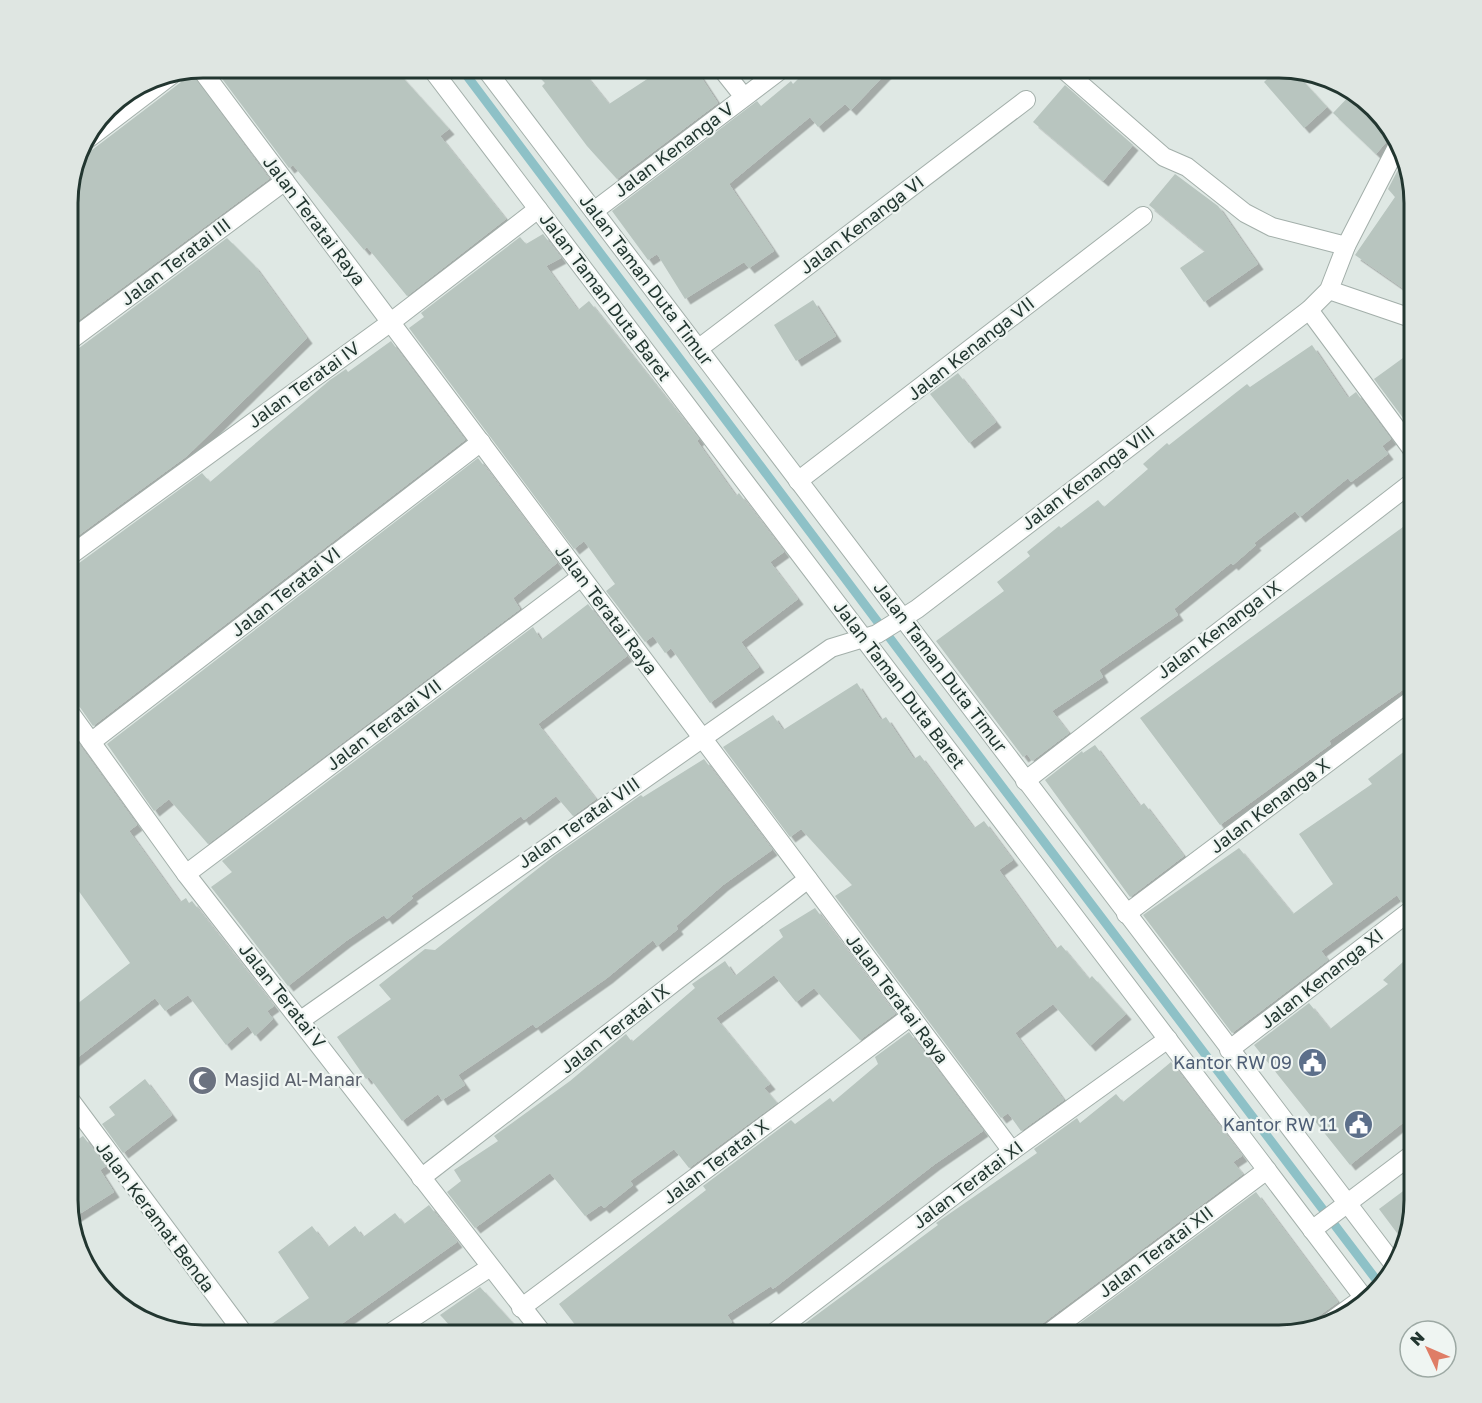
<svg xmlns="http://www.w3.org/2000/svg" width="1482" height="1403" font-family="'Golos Text',sans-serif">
	<defs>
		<filter id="shadow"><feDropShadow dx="5.5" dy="5.5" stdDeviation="0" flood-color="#0004"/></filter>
	</defs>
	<rect width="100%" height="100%" fill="#dfe8e4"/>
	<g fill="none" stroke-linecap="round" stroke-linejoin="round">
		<!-- stream -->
		<path stroke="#8ec1c7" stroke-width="9" d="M 461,68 L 950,718 L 1381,1286"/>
	</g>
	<!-- building -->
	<g fill="#b8c5bf" filter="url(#shadow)">
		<path d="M 214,68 L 394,68 L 449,129 L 440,136 L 506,219 L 407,296 L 367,247 L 364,250 L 293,165 L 289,168 Z"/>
		<path d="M 531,68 L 580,68 L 609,104 L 664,68 L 695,68 L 718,103 L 617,179 L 587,146 L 542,86 L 545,83 Z"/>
		<path d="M 809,68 L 891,68 L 851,110 L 845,104 L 818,127 L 810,117 L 729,184 L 774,251 L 749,268 L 744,262 L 685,299 L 657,254 L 648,260 L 612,211 L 757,101 L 761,106 L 791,81 L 793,84 Z"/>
		<path d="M 1279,68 L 1292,69 L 1327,107 L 1304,128 L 1264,82 Z"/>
		<path d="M 189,70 L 269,179 L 68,328 L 68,194 L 78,155 L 88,153 L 181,82 L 185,71 Z"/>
		<path d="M 1065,85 L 1133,145 L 1103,181 L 1033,122 Z"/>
		<path d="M 1353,92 L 1380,115 L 1393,134 L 1376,154 L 1333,113 Z"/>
		<path d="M 1406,160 L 1414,194 L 1414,296 L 1355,255 L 1395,197 L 1388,189 L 1400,166 Z"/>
		<path d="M 1175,174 L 1218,206 L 1258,264 L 1204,302 L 1180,268 L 1205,251 L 1149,205 Z"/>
		<path d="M 543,234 L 561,258 L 546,266 L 578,310 L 589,301 L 699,439 L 697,441 L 736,496 L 739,493 L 784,552 L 770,562 L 798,599 L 741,642 L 759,667 L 710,703 L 671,648 L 665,653 L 653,636 L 645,642 L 606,591 L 615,584 L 584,541 L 574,549 L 409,328 L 424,317 L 421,313 L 520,237 L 526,244 Z"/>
		<path d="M 227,238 L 254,265 L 307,338 L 187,456 L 68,543 L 68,353 L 75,351 Z"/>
		<path d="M 813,300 L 836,336 L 796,361 L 774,325 Z"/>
		<path d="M 391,341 L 465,440 L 93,726 L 77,703 L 68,699 L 68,568 L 75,566 L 202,473 L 210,482 L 330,380 L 346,369 L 348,372 Z"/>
		<path d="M 1312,345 L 1348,398 L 1356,392 L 1391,439 L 1382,446 L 1388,454 L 1351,482 L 1348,478 L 1300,517 L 1295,511 L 1254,543 L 1256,545 L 1233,565 L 1231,563 L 1174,609 L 1178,615 L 1099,670 L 1103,677 L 1052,711 L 1069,733 L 1032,761 L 1027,754 L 1023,757 L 936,641 L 1004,591 L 997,582 L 1030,556 L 1027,552 L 1059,526 L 1061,528 L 1098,500 L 1104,507 L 1148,469 L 1143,464 L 1167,443 L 1169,445 L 1247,384 L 1250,387 Z"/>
		<path d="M 1414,350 L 1414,422 L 1409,426 L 1374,379 Z"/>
		<path d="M 958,373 L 996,422 L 969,443 L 930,394 Z"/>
		<path d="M 478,458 L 557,563 L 513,598 L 520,609 L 208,844 L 169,799 L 154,811 L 107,744 Z"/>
		<path d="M 1414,519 L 1414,682 L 1329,741 L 1331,744 L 1220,825 L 1140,718 Z"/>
		<path d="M 588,604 L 627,656 L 538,724 L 596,799 L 573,816 L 556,796 L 524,820 L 521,816 L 411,896 L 413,898 L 387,919 L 384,915 L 346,941 L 288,986 L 211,887 L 232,872 L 222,861 L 533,627 L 541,640 Z"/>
		<path d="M 857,683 L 881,720 L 886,717 L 914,759 L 920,755 L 974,828 L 984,821 L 1013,860 L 999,870 L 1056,949 L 1061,945 L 1089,979 L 1092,976 L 1126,1014 L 1090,1046 L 1053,1004 L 1015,1033 L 1064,1100 L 1021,1131 L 1008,1113 L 1001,1118 L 835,896 L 852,885 L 801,829 L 790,837 L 723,747 L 773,715 L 783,730 Z"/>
		<path d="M 68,729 L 137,825 L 129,831 L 180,902 L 186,898 L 189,903 L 192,901 L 274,1006 L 267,1011 L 273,1019 L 255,1036 L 248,1026 L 226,1045 L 188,995 L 165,1011 L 155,998 L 68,1065 L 68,1011 L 130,963 L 68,876 Z"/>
		<path d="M 1414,744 L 1414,897 L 1402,903 L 1397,895 L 1321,951 L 1328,960 L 1232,1033 L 1143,915 L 1239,848 L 1293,914 L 1333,884 L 1299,834 L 1372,784 L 1368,779 Z"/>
		<path d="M 1095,745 L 1140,806 L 1144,803 L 1184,856 L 1130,897 L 1045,780 L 1082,751 L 1083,753 Z"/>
		<path d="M 704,759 L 772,850 L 723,885 L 676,926 L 678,929 L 657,946 L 653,940 L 607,978 L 536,1028 L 533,1024 L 458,1075 L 465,1085 L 442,1100 L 438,1094 L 402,1121 L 369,1077 L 366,1079 L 337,1037 L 391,999 L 379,985 L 425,949 L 435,950 L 554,856 L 641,795 L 643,797 Z"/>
		<path d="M 815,908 L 895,1014 L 860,1040 L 814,988 L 796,1002 L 774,975 L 716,1018 L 770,1084 L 764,1088 L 777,1103 L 689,1168 L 674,1149 L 630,1181 L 633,1185 L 604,1208 L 601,1205 L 585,1216 L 550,1173 L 475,1228 L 447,1192 L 461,1181 L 454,1170 L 498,1141 L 494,1136 L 570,1081 L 626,1034 L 632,1042 L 695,988 L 692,984 L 725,961 L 735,976 L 783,937 L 779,930 Z"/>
		<path d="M 1414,952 L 1414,1114 L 1350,1165 L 1254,1045 L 1309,1003 L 1330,1029 L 1388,984 L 1383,980 Z"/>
		<path d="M 909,1032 L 983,1131 L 935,1164 L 773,1289 L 771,1286 L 727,1315 L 732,1322 L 714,1335 L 583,1335 L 559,1304 L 706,1190 L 703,1186 L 791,1120 L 795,1124 L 830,1098 L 833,1102 L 878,1064 L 875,1057 Z"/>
		<path d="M 1171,1062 L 1242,1156 L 1233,1162 L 1243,1174 L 1039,1326 L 1035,1335 L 811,1335 L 803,1325 L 938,1225 L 936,1223 L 1037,1153 L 1034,1149 L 1077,1118 L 1080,1123 L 1116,1094 L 1123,1102 Z"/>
		<path d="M 145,1079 L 172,1115 L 123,1153 L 102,1124 L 115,1115 L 109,1107 Z"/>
		<path d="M 83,1136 L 106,1166 L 100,1170 L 114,1192 L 70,1220 L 68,1209 L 68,1146 Z"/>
		<path d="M 1414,1183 L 1414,1200 L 1406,1245 L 1379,1209 Z"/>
		<path d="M 1256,1192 L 1338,1302 L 1316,1318 L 1312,1326 L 1304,1331 L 1288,1335 L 1064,1335 Z"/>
		<path d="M 429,1205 L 457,1242 L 326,1335 L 256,1335 L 309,1298 L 278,1252 L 312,1226 L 328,1247 L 355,1226 L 363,1237 L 395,1213 L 404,1224 Z"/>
		<path d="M 480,1287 L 524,1335 L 459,1335 L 440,1315 Z"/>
	</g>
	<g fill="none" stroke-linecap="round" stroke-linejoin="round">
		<defs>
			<g id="minor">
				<path d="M 200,68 L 1012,1151"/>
				<path d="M 431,68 L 1367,1302"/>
				<path d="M 485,68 L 1395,1266"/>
				<path d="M 721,68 L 744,97"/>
				<path d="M 1062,68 L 1164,157 L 1187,167 L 1245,213 L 1272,227 L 1346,246"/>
				<path d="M 81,144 L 174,73"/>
				<path d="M 594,211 L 783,68"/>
				<path d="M 1329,290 L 1414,319"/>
				<path d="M 1309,310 L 1414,452"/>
				<path d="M 68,342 L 285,181"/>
				<path d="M 698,349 L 1026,100"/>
				<path d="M 798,481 L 1143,216"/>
				<path d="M 68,557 L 391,322 L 538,209"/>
				<path d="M 68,710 L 186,874 L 544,1335"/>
				<path d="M 91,742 L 481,442"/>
				<path d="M 1025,781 L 1414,481"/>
				<path d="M 186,874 L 581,577"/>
				<path d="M 1126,914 L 1414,698"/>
				<path d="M 301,1020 L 831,648 L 877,634 L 917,609 L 1309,310 L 1329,290 L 1346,246 L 1399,143"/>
				<path d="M 1229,1050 L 1414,908"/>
				<path d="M 68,1097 L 245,1335"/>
				<path d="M 421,1178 L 808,879"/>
				<path d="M 1312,1230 L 1414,1153"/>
				<path d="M 521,1308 L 911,1016"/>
				<path d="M 1323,1327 L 1363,1298"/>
				<path d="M 387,1335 L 489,1268"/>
				<path d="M 771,1335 L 1012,1151 L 1168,1039"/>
				<path d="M 1046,1335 L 1267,1170"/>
			</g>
		</defs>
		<!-- minor casing -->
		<use href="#minor" stroke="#a3afaa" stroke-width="20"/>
		<!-- minor -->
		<use href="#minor" stroke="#fff" stroke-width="18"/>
	</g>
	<!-- icons -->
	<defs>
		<symbol id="civic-disc" viewBox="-11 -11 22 22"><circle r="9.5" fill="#5c6f8a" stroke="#eff5f2"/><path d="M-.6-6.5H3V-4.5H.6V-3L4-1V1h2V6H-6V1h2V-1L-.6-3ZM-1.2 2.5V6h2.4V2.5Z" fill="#fff"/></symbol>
		<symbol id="mosque-disc" viewBox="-11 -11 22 22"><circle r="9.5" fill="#6b7280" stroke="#eff5f2"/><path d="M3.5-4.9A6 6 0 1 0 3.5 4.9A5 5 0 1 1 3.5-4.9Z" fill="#fff"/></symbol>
	</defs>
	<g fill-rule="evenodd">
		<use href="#civic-disc" x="1296" y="1046" width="33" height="33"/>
		<use href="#mosque-disc" x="186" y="1064" width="33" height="33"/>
		<use href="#civic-disc" x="1342" y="1108" width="33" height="33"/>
	</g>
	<g text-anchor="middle" stroke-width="4.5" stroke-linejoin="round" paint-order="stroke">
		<!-- street labels -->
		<g font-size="18" fill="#223630" stroke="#eff5f2">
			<text transform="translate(674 150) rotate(-37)" y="6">Jalan Kenanga V</text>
			<text transform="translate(314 221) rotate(53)" y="6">Jalan Teratai Raya</text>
			<text transform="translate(862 225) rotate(-37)" y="6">Jalan Kenanga VI</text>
			<text transform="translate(176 262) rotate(-37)" y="6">Jalan Teratai III</text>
			<text transform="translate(646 280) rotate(53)" y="6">Jalan Taman Duta Timur</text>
			<text transform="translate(605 297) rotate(53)" y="6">Jalan Taman Duta Baret</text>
			<text transform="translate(971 349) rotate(-38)" y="6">Jalan Kenanga VII</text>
			<text transform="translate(304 385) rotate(-36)" y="6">Jalan Teratai IV</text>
			<text transform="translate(1088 478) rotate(-37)" y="6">Jalan Kenanga VIII</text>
			<text transform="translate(286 592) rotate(-38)" y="6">Jalan Teratai VI</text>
			<text transform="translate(606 610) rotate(53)" y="6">Jalan Teratai Raya</text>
			<text transform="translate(1219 630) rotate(-37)" y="6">Jalan Kenanga IX</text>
			<text transform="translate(940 667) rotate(53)" y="6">Jalan Taman Duta Timur</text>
			<text transform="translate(899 685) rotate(53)" y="6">Jalan Taman Duta Baret</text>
			<text transform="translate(384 725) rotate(-37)" y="6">Jalan Teratai VII</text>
			<text transform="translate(1270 806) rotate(-37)" y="6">Jalan Kenanga X</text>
			<text transform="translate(579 823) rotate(-35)" y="6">Jalan Teratai VIII</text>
			<text transform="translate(1322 979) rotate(-38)" y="6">Jalan Kenanga XI</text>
			<text transform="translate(282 996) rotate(52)" y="6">Jalan Teratai V</text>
			<text transform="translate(897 999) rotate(53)" y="6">Jalan Teratai Raya</text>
			<text transform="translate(615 1029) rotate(-38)" y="6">Jalan Teratai IX</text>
			<text transform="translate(716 1162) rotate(-37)" y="6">Jalan Teratai X</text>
			<text transform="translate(968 1185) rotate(-37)" y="6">Jalan Teratai XI</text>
			<text transform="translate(155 1217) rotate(53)" y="6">Jalan Keramat Benda</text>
			<text transform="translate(1156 1252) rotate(-37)" y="6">Jalan Teratai XII</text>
		</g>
		<!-- service labels -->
		<g font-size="18" fill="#4e5e75" stroke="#eff5f2" text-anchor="end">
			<text x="1292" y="1069">Kantor RW 09</text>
			<text x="1337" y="1131">Kantor RW 11</text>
		</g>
		<!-- worship labels -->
		<g font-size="18" fill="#5b616d" stroke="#eff5f2" text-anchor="start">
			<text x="224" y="1086">Masjid Al-Manar</text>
		</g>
	</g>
	<!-- crop -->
	<path d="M0 0H1482V1403H0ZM203 78H1279A125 125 0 0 1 1404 203V1200A125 125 0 0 1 1279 1325H203A125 125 0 0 1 78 1200V203A125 125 0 0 1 203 78Z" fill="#dfe6e2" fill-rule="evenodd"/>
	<path fill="none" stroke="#223630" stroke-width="3" d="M203 78H1279A125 125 0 0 1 1404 203V1200A125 125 0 0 1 1279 1325H203A125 125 0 0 1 78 1200V203A125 125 0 0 1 203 78Z"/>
	<!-- north arrow -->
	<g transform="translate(1428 1349) rotate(314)"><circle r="28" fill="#eff5f2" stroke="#9da9a4" stroke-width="1.5"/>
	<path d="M0-4.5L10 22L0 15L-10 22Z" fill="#df7d66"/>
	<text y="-9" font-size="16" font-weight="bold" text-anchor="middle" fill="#223630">N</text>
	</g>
</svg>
